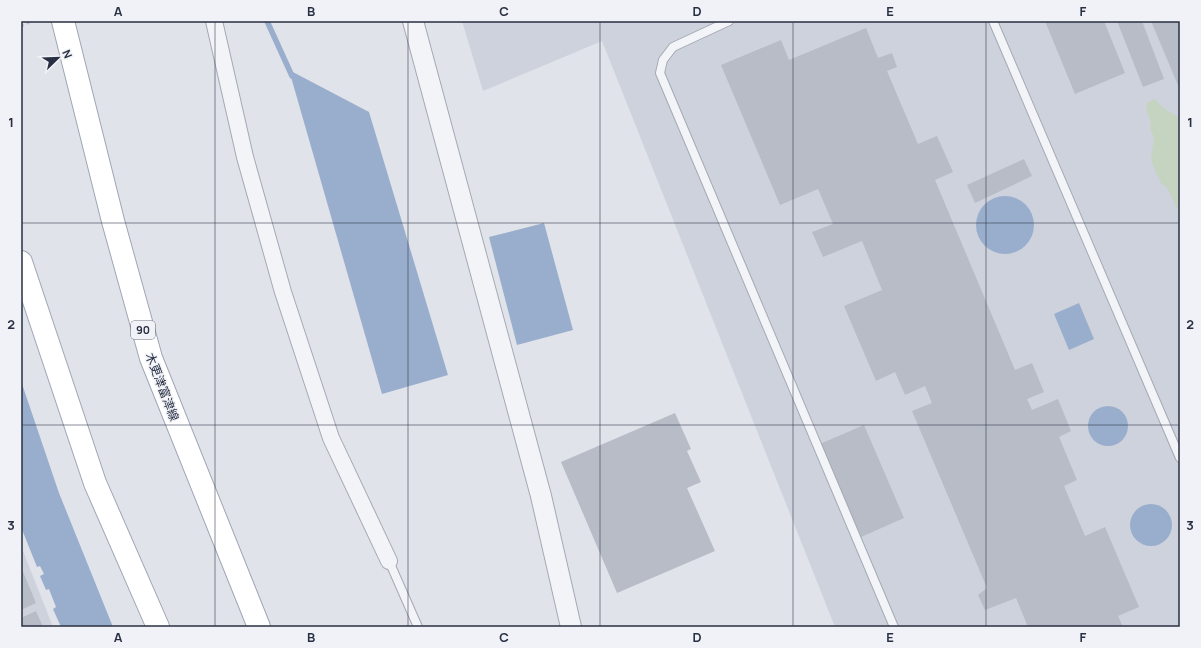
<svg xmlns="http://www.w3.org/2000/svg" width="1201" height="648" font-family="Manrope,'Noto Sans JP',sans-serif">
	<rect width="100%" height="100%" fill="#e0e3ea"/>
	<!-- built -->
	<g fill="#ced2dc">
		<path d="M 462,21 L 1180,21 L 1180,627 L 835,627 L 602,41 L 483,91 Z"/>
		<path d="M 21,546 L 53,627 L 21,627 Z"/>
	</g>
	<!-- green -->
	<path fill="#c4d4c1" d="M 1154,99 L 1165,109 L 1180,118 L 1180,214 L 1167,188 L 1161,183 L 1155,171 L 1151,159 L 1154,137 L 1150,128 L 1151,121 L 1146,110 L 1147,103 Z"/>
	<!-- water -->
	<g fill="#99aecc">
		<path d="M 289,70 L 369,112 L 448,375 L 382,394 Z"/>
		<circle cx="1005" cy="225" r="29"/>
		<path d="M 544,223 L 573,330 L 517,345 L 489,237 Z"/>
		<path d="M 1079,303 L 1094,339 L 1069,350 L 1054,314 Z"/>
		<path d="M 21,381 L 59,493 L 113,627 L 61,627 L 53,609 L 56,607 L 49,589 L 46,590 L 40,576 L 44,574 L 40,566 L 37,567 L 21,527 Z"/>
		<circle cx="1108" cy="426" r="20"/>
		<circle cx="1151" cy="525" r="21"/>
	</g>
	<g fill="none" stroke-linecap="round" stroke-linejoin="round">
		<!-- stream -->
		<path stroke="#99aecc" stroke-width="5.5" d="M 267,21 L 292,76"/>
	</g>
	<!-- building -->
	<g fill="#b7bcc7">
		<path d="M 1045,21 L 1104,21 L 1125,73 L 1075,94 Z"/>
		<path d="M 1117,21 L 1142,21 L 1164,79 L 1143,87 Z"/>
		<path d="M 1151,21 L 1180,21 L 1180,90 Z"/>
		<path d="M 866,28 L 878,58 L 892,53 L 897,67 L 887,71 L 918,144 L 937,136 L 953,172 L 935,180 L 1015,370 L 1032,363 L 1044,392 L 1027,399 L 1032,410 L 1058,399 L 1071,431 L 1059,437 L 1077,480 L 1064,486 L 1085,536 L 1105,527 L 1139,607 L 1118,616 L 1123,627 L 1028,627 L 1016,598 L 985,610 L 978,595 L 987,588 L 912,411 L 932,403 L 925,386 L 905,395 L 895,372 L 876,381 L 844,306 L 882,290 L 862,241 L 823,257 L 812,232 L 833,224 L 818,189 L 780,205 L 721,65 L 781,40 L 789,60 Z"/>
		<path d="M 1024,159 L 1032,176 L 975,203 L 967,185 Z"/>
		<path d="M 675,413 L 691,449 L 687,451 L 701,482 L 687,488 L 715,551 L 617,593 L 561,462 Z"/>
		<path d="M 864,425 L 904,518 L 861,537 L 820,444 Z"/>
		<path d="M 21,567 L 36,603 L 21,610 Z"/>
		<path d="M 36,611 L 43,627 L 21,627 L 21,618 Z"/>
	</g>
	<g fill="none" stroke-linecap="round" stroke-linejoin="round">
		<defs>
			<g id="service">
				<path d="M 729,21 L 673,47 L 663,60 L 660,73 L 894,627"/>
				<path d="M 993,21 L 1180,458"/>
				<path d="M 389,561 L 418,627"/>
			</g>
			<path id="minor" d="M 214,21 L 245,157 L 283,292 L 331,438 L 389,561"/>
			<path id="tertiary" d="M 413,21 L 541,496 L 571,627"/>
			<g id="primary">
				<path d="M 63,21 L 113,221 L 151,358 L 259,627"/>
				<path d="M 21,262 L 95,483 L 158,627"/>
			</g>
		</defs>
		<!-- service casing -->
		<use href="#service" stroke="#a5a9b4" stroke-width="10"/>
		<!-- minor casing -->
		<use href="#minor" stroke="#a5a9b4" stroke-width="18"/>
		<!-- tertiary casing -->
		<use href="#tertiary" stroke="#a5a9b4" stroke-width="22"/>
		<!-- primary casing -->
		<use href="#primary" stroke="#9fa6b6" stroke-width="24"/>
		<!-- path -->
		<path stroke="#bec1c9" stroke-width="2.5" stroke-dasharray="3 3" stroke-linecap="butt" d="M 21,26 L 32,21"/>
		<!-- service -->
		<use href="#service" stroke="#f3f4f8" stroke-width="8"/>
		<!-- minor -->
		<use href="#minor" stroke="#f3f4f8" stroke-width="16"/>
		<!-- tertiary -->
		<use href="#tertiary" stroke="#f3f4f8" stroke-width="20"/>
		<!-- primary -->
		<use href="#primary" stroke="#fff" stroke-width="22"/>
	</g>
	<!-- grid -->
	<path fill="none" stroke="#282f42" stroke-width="1" stroke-opacity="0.55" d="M 215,21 L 215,627M 408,21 L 408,627M 600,21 L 600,627M 793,21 L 793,627M 986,21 L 986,627M 21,223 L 1180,223M 21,425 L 1180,425"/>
	<g text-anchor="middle" stroke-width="3" stroke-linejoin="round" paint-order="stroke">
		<!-- shield labels -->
		<rect fill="#f0f2f7" stroke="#646a78" stroke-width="1" x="131" y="321" width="24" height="18" rx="3"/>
		<g font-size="11" font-weight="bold" fill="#282f42">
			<text x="143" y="334">90</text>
		</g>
		<!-- street labels -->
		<g font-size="12" fill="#282f42" stroke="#f0f2f7">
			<text transform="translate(162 387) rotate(69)" y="4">木更津富津線</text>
		</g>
	</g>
	<!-- border -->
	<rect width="1201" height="648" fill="none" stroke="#f0f2f7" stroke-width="44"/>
	<!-- north arrow -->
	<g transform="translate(58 58) rotate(67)" stroke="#f0f2f7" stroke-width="3" paint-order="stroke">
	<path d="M0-3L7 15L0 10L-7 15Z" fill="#282f42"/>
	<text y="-6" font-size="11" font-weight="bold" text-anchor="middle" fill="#282f42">N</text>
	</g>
	<rect x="22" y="22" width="1157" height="604" fill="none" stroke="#282f42" stroke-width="1.5"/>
	<g font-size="13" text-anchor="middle" font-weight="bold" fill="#282f42">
		<text x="118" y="16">A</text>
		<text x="311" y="16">B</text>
		<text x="504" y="16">C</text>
		<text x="697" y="16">D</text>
		<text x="890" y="16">E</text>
		<text x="1083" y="16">F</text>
		<text x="11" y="127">1</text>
		<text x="1190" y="127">1</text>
		<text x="11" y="329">2</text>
		<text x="1190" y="329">2</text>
		<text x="11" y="530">3</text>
		<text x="1190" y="530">3</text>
		<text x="118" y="642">A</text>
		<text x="311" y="642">B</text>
		<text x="504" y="642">C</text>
		<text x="697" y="642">D</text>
		<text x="890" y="642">E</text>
		<text x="1083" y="642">F</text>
	</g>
</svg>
